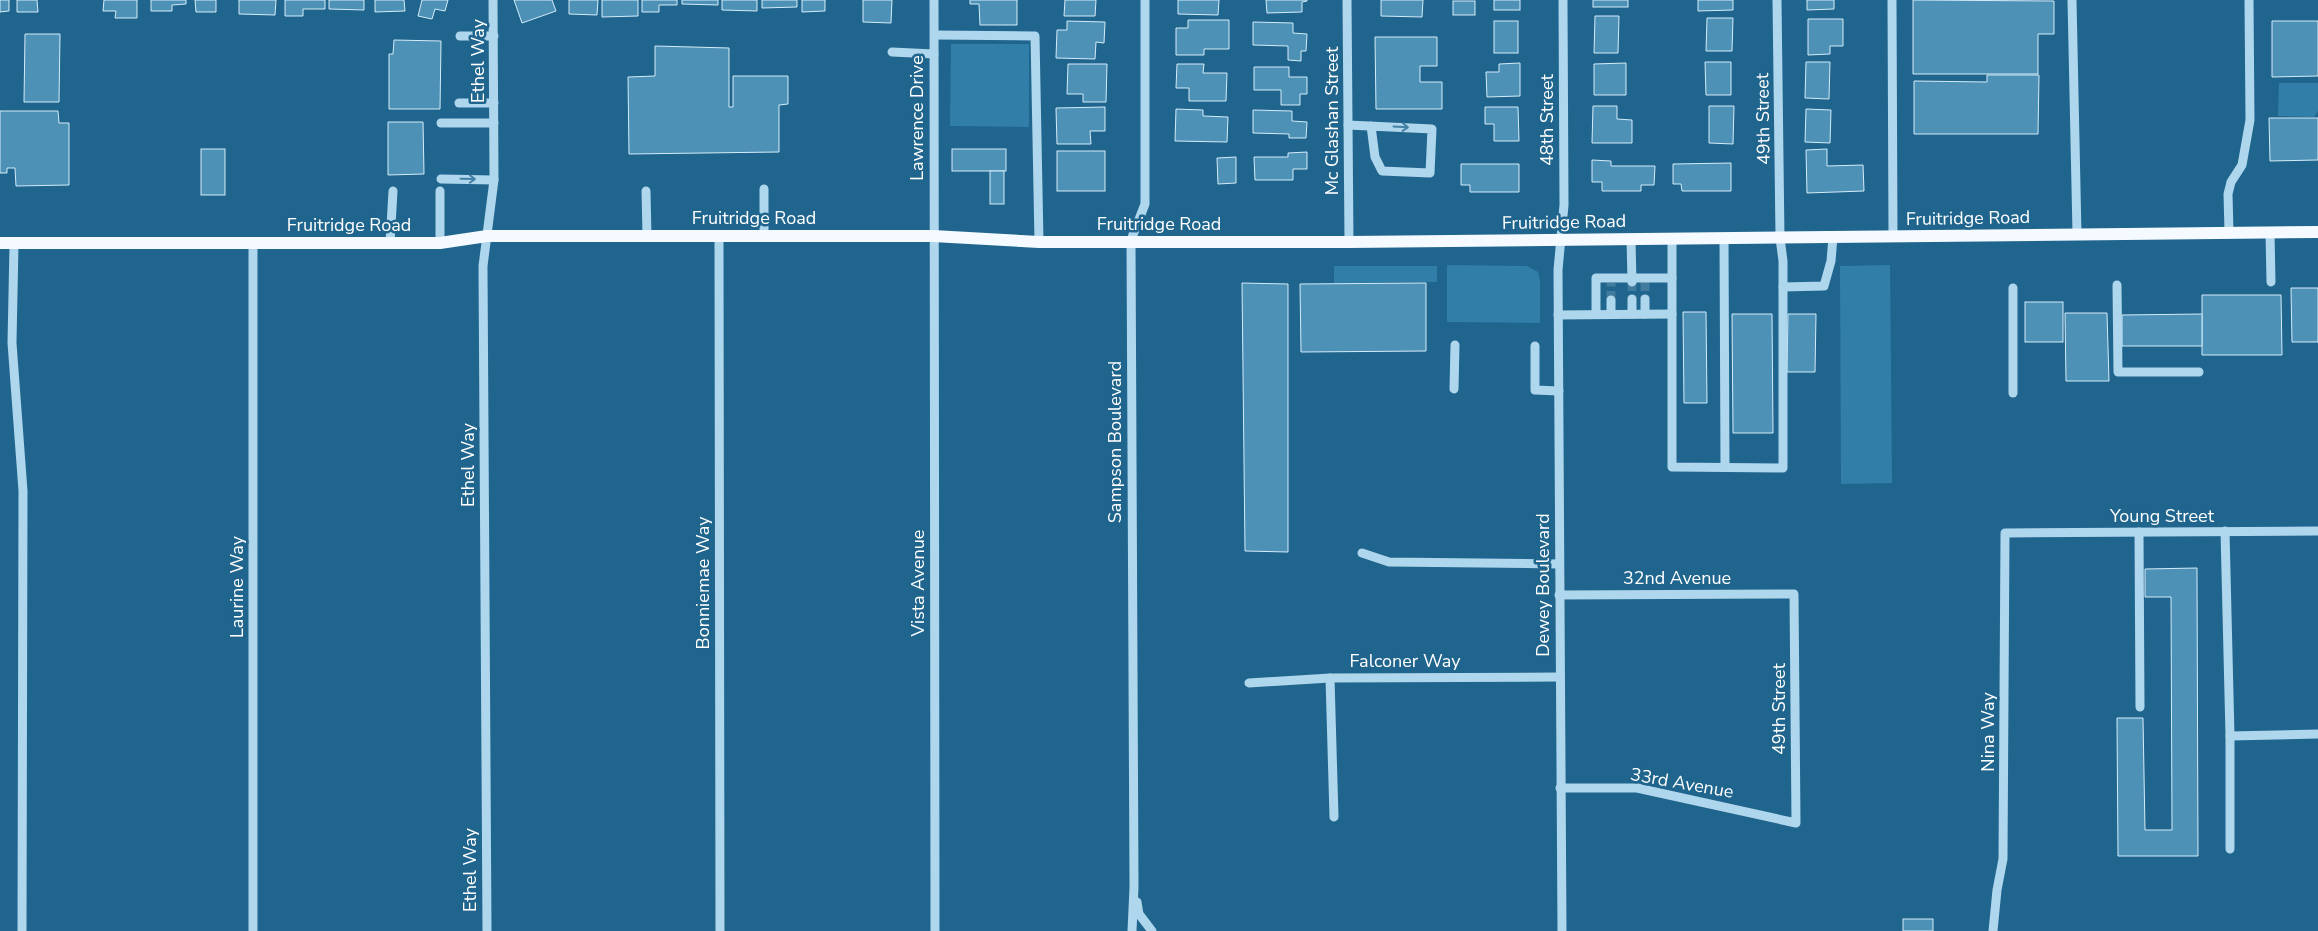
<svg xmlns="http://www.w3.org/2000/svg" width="2318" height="931" font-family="'Nunito Sans',sans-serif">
	<rect width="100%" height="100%" fill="#20658d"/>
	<!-- green -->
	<g fill="#317fa9">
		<path d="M 951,44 L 1029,44 L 1029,127 L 950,126 Z"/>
		<path d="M 2279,83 L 2318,83 L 2318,111 L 2314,117 L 2278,116 Z"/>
		<path d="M 1447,265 L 1527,266 L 1538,272 L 1540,281 L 1540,323 L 1447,322 Z"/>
		<path d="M 1890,265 L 1892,483 L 1841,484 L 1840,266 Z"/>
		<path d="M 1334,266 L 1437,266 L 1437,282 L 1334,283 Z"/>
	</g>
	<!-- building -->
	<g fill="#4d91b7" stroke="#d4ecf9">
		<path d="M 0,0 L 9,0 L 9,11 L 0,12 Z"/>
		<path d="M 17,0 L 37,0 L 38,12 L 17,12 Z"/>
		<path d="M 104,0 L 137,0 L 137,18 L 115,18 L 116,11 L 103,11 Z"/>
		<path d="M 151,0 L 186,0 L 186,4 L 172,5 L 172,11 L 151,11 Z"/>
		<path d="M 195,0 L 216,0 L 216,12 L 196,12 Z"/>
		<path d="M 239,0 L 276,0 L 275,15 L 239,14 Z"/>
		<path d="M 285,0 L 325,0 L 325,9 L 303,9 L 303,16 L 285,16 Z"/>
		<path d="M 329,0 L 364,0 L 364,10 L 329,9 Z"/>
		<path d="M 375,0 L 404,0 L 405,11 L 375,12 Z"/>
		<path d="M 422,0 L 448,0 L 445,11 L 435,9 L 432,19 L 418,16 Z"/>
		<path d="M 514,0 L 552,0 L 556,11 L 522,23 Z"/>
		<path d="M 569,0 L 598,0 L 597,15 L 569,14 Z"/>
		<path d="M 602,0 L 638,0 L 638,16 L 602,17 Z"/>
		<path d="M 642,0 L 677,0 L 677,5 L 659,5 L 659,12 L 642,12 Z"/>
		<path d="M 682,0 L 718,0 L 718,5 L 682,4 Z"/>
		<path d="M 722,0 L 757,0 L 757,11 L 722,10 Z"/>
		<path d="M 762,0 L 797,0 L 797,7 L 762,8 Z"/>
		<path d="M 802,0 L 825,0 L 825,11 L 802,12 Z"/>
		<path d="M 863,0 L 892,0 L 891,23 L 863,22 Z"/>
		<path d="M 970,0 L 1017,0 L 1017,25 L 980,25 L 979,4 L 970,4 Z"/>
		<path d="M 1065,0 L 1096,0 L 1095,16 L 1064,16 Z"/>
		<path d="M 1178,0 L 1219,0 L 1218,15 L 1178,14 Z"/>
		<path d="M 1266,0 L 1307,0 L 1307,1 L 1302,2 L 1302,12 L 1267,13 Z"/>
		<path d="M 1381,0 L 1423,0 L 1422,17 L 1381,16 Z"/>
		<rect x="1494" y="0" width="26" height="10"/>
		<rect x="1593" y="0" width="35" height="7"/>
		<path d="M 1698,0 L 1733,0 L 1733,10 L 1698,11 Z"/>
		<path d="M 1807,0 L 1834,0 L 1834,9 L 1807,10 Z"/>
		<path d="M 1913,0 L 2054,1 L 2054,34 L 2038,34 L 2038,74 L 1913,74 Z"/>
		<rect x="1453" y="1" width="22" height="14"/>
		<path d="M 1595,16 L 1619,16 L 1618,53 L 1594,53 Z"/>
		<path d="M 1707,18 L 1733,18 L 1732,51 L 1706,51 Z"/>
		<path d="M 1808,19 L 1843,19 L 1843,46 L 1830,46 L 1830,54 L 1808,55 Z"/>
		<path d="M 1188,20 L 1229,20 L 1229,49 L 1204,49 L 1204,55 L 1176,55 L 1176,28 L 1188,28 Z"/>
		<path d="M 1067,21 L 1105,22 L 1104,43 L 1096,42 L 1095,59 L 1056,58 L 1057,30 L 1067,30 Z"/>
		<rect x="1494" y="21" width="24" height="32"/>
		<path d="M 2272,21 L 2318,21 L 2318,76 L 2272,77 Z"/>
		<path d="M 1253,22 L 1293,23 L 1293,33 L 1307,34 L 1306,51 L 1301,51 L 1301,61 L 1288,60 L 1288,46 L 1253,45 Z"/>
		<path d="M 25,34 L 60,34 L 59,102 L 24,102 Z"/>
		<path d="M 1375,37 L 1437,37 L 1437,66 L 1420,66 L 1420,82 L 1442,82 L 1442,109 L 1376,109 Z"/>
		<path d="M 394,40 L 441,41 L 440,109 L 389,109 L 389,54 L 393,54 Z"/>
		<path d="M 655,46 L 729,48 L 729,107 L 733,107 L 733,76 L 788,76 L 788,104 L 779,105 L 779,152 L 629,154 L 628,77 L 655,76 Z"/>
		<path d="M 1705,62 L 1731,62 L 1731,95 L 1706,95 Z"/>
		<path d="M 1806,62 L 1830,62 L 1829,99 L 1805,98 Z"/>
		<path d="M 1520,63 L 1520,96 L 1487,97 L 1486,72 L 1499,72 L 1499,64 Z"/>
		<path d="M 1626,63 L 1626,95 L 1594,95 L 1594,64 Z"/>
		<path d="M 1068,64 L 1107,64 L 1106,102 L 1083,102 L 1083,94 L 1067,94 Z"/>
		<path d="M 1177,64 L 1204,64 L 1203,73 L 1227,73 L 1226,101 L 1189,101 L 1189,88 L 1176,88 Z"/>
		<path d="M 1254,67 L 1289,67 L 1289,77 L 1307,77 L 1307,94 L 1300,94 L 1300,105 L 1281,105 L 1281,90 L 1254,90 Z"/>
		<path d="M 1987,75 L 2039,75 L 2038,134 L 1914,134 L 1914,81 L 1987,82 Z"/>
		<path d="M 1593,106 L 1617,106 L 1617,119 L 1632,120 L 1632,143 L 1592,143 Z"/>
		<path d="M 1709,106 L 1734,106 L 1733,144 L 1709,143 Z"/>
		<path d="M 1105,107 L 1105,131 L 1090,131 L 1091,144 L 1057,144 L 1056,108 Z"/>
		<path d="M 1485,107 L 1518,107 L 1519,141 L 1494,141 L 1494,124 L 1485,124 Z"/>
		<path d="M 1176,109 L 1203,110 L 1203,116 L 1228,117 L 1227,142 L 1175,141 Z"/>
		<path d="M 1806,109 L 1831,110 L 1830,143 L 1805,142 Z"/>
		<path d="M 1253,110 L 1292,111 L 1292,121 L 1307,122 L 1306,138 L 1289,138 L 1289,134 L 1253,133 Z"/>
		<path d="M 0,111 L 58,111 L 59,123 L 69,123 L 69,185 L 16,186 L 15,168 L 7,168 L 7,173 L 0,173 Z"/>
		<path d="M 2269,118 L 2318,118 L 2318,160 L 2270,161 Z"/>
		<path d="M 388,122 L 423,122 L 424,174 L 388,175 Z"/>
		<rect x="201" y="149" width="24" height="46"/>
		<rect x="952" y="149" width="54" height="22"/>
		<path d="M 1827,149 L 1827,166 L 1863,165 L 1864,191 L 1807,193 L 1806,150 Z"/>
		<rect x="1057" y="151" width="48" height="40"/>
		<path d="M 1307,152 L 1307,169 L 1293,169 L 1293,180 L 1255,180 L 1254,157 L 1288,157 L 1288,153 Z"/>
		<path d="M 1236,157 L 1236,183 L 1218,184 L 1217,158 Z"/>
		<path d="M 1592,160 L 1611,161 L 1611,166 L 1655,166 L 1654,185 L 1641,185 L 1641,191 L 1602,191 L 1602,182 L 1592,182 Z"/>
		<path d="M 1731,163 L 1731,191 L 1682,191 L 1681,184 L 1673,184 L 1673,164 Z"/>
		<path d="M 1461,164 L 1519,164 L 1519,192 L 1470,192 L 1470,185 L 1461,185 Z"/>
		<rect x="990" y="171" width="14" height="33"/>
		<path d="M 1242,283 L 1288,284 L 1288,552 L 1245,551 Z"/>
		<path d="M 1426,283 L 1426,351 L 1301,352 L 1300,284 Z"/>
		<path d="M 2291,288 L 2318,288 L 2318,342 L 2292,342 Z"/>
		<path d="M 2202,295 L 2281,295 L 2282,355 L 2202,355 Z"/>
		<rect x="2025" y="302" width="38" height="40"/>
		<path d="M 1683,312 L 1706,312 L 1707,403 L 1684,403 Z"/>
		<path d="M 2065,313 L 2107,313 L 2109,381 L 2066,381 Z"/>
		<path d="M 1732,314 L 1772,314 L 1773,433 L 1733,433 Z"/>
		<path d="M 1788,314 L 1816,314 L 1815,372 L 1787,372 Z"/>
		<path d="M 2202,314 L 2202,346 L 2122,346 L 2122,315 Z"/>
		<path d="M 2197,568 L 2198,856 L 2118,856 L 2117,718 L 2143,718 L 2145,830 L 2172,830 L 2171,597 L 2145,597 L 2145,569 Z"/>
		<rect x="1903" y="919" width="30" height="12"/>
	</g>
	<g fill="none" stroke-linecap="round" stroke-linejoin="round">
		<!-- minor-tunnel -->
		<g stroke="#417c9e" stroke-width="9" stroke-dasharray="9 4.5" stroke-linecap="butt">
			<path d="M 1632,282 L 1632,299"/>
			<path d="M 1645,282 L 1645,299"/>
			<path d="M 1611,300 L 1611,283"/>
		</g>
		<!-- minor -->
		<g stroke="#aed6ec" stroke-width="9">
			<path d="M 934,0 L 935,931"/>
			<path d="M 1347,0 L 1349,242"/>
			<path d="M 1892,0 L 1893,236"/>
			<path d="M 2072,0 L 2077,234"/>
			<path d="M 935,35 L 1035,36 L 1039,242"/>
			<path d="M 460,36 L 494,36"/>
			<path d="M 892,52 L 934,54"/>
			<path d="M 459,103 L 494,103"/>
			<path d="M 441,123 L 494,123"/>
			<path d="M 1348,125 L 1432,129 L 1430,173 L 1382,171 L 1375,157 L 1371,126"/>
			<path d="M 441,179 L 494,180"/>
			<path d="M 646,191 L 647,236"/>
			<path d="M 2229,232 L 2228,194 L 2231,182 L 2242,165 L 2250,120 L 2249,0"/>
			<path d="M 2270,232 L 2271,282"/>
			<path d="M 719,235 L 720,931"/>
			<path d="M 764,235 L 764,189"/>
			<path d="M 1672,238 L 1672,467 L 1783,468 L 1783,261 L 1780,238 L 1777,0"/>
			<path d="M 1724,238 L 1725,467"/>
			<path d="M 1631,239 L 1632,282"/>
			<path d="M 253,243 L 253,931"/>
			<path d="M 390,243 L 393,191"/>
			<path d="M 440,243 L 440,191"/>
			<path d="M 14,244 L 12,343 L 23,491 L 22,931"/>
			<path d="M 2117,285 L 2118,372 L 2199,372"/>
			<path d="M 1783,287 L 1824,286 L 1831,261 L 1833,237"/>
			<path d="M 2013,288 L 2013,393"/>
			<path d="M 1632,299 L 1632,314"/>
			<path d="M 1645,299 L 1645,314"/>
			<path d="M 1611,300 L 1611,314"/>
			<path d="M 1596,314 L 1596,278 L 1672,278"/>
			<path d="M 1558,315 L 1672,314"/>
			<path d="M 1535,346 L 1535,390 L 1559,391"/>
			<path d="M 1454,389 L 1455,345"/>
			<path d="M 2225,531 L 2230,736 L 2230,849"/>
			<path d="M 2139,532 L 2140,707"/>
			<path d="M 1362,553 L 1389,562 L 1559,564"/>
			<path d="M 1559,595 L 1794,594 L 1796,823 L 1637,788 L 1560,788"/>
			<path d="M 1249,683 L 1330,678"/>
			<path d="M 2230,736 L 2318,734"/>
			<path d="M 1334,817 L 1330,678 L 1559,677"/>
			<path d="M 1137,902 L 1139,914 L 1152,931"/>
			<path d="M 487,931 L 483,266 L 494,180 L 493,0"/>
			<path d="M 1132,931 L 1134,887 L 1131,240 L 1145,204 L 1145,0"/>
			<path d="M 1562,931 L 1558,270 L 1564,205 L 1563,0"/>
			<path d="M 1993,931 L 1997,890 L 2003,859 L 2005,533 L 2318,531"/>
		</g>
		<!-- major -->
		<path stroke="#f4faff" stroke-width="12" d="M 0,243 L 440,243 L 487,236 L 933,236 L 1039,242 L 1349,242 L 2318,232"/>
	</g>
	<!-- one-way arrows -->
	<defs><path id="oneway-shaft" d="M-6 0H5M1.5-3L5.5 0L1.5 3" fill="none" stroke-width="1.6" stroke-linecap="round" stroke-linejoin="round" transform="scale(1.25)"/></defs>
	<g stroke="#4481a5">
		<use href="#oneway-shaft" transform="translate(1401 127) rotate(3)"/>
		<use href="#oneway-shaft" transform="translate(468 179) rotate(1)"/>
	</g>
	<g text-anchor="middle" stroke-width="5" stroke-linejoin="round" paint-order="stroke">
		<!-- street labels -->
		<g font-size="18" fill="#fff" stroke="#20658d">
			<text transform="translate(478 61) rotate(-90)" y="6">Ethel Way</text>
			<text transform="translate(917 118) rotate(-90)" y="6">Lawrence Drive</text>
			<text transform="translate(1763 119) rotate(-91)" y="6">49th Street</text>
			<text transform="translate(1547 120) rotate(-90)" y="6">48th Street</text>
			<text transform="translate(1332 121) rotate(-90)" y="6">Mc Glashan Street</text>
			<text x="754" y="224">Fruitridge Road</text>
			<text transform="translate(1968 218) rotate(-1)" y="6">Fruitridge Road</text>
			<text transform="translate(1564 222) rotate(-1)" y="6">Fruitridge Road</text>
			<text x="1159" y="230">Fruitridge Road</text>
			<text x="349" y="231">Fruitridge Road</text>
			<text transform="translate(1115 442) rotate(-90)" y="6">Sampson Boulevard</text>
			<text transform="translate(468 465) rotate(-90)" y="6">Ethel Way</text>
			<text x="2162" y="522">Young Street</text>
			<text x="1677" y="584">32nd Avenue</text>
			<text transform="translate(703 583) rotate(-90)" y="6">Bonniemae Way</text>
			<text transform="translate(918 583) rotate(-90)" y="6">Vista Avenue</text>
			<text transform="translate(1543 585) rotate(-90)" y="6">Dewey Boulevard</text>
			<text transform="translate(237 587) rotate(-90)" y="6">Laurine Way</text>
			<text x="1405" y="667">Falconer Way</text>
			<text transform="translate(1779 709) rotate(-90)" y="6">49th Street</text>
			<text transform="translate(1988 732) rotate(-90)" y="6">Nina Way</text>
			<text transform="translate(1682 783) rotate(10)" y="6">33rd Avenue</text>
			<text transform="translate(470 870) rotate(-90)" y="6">Ethel Way</text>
		</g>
	</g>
</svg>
